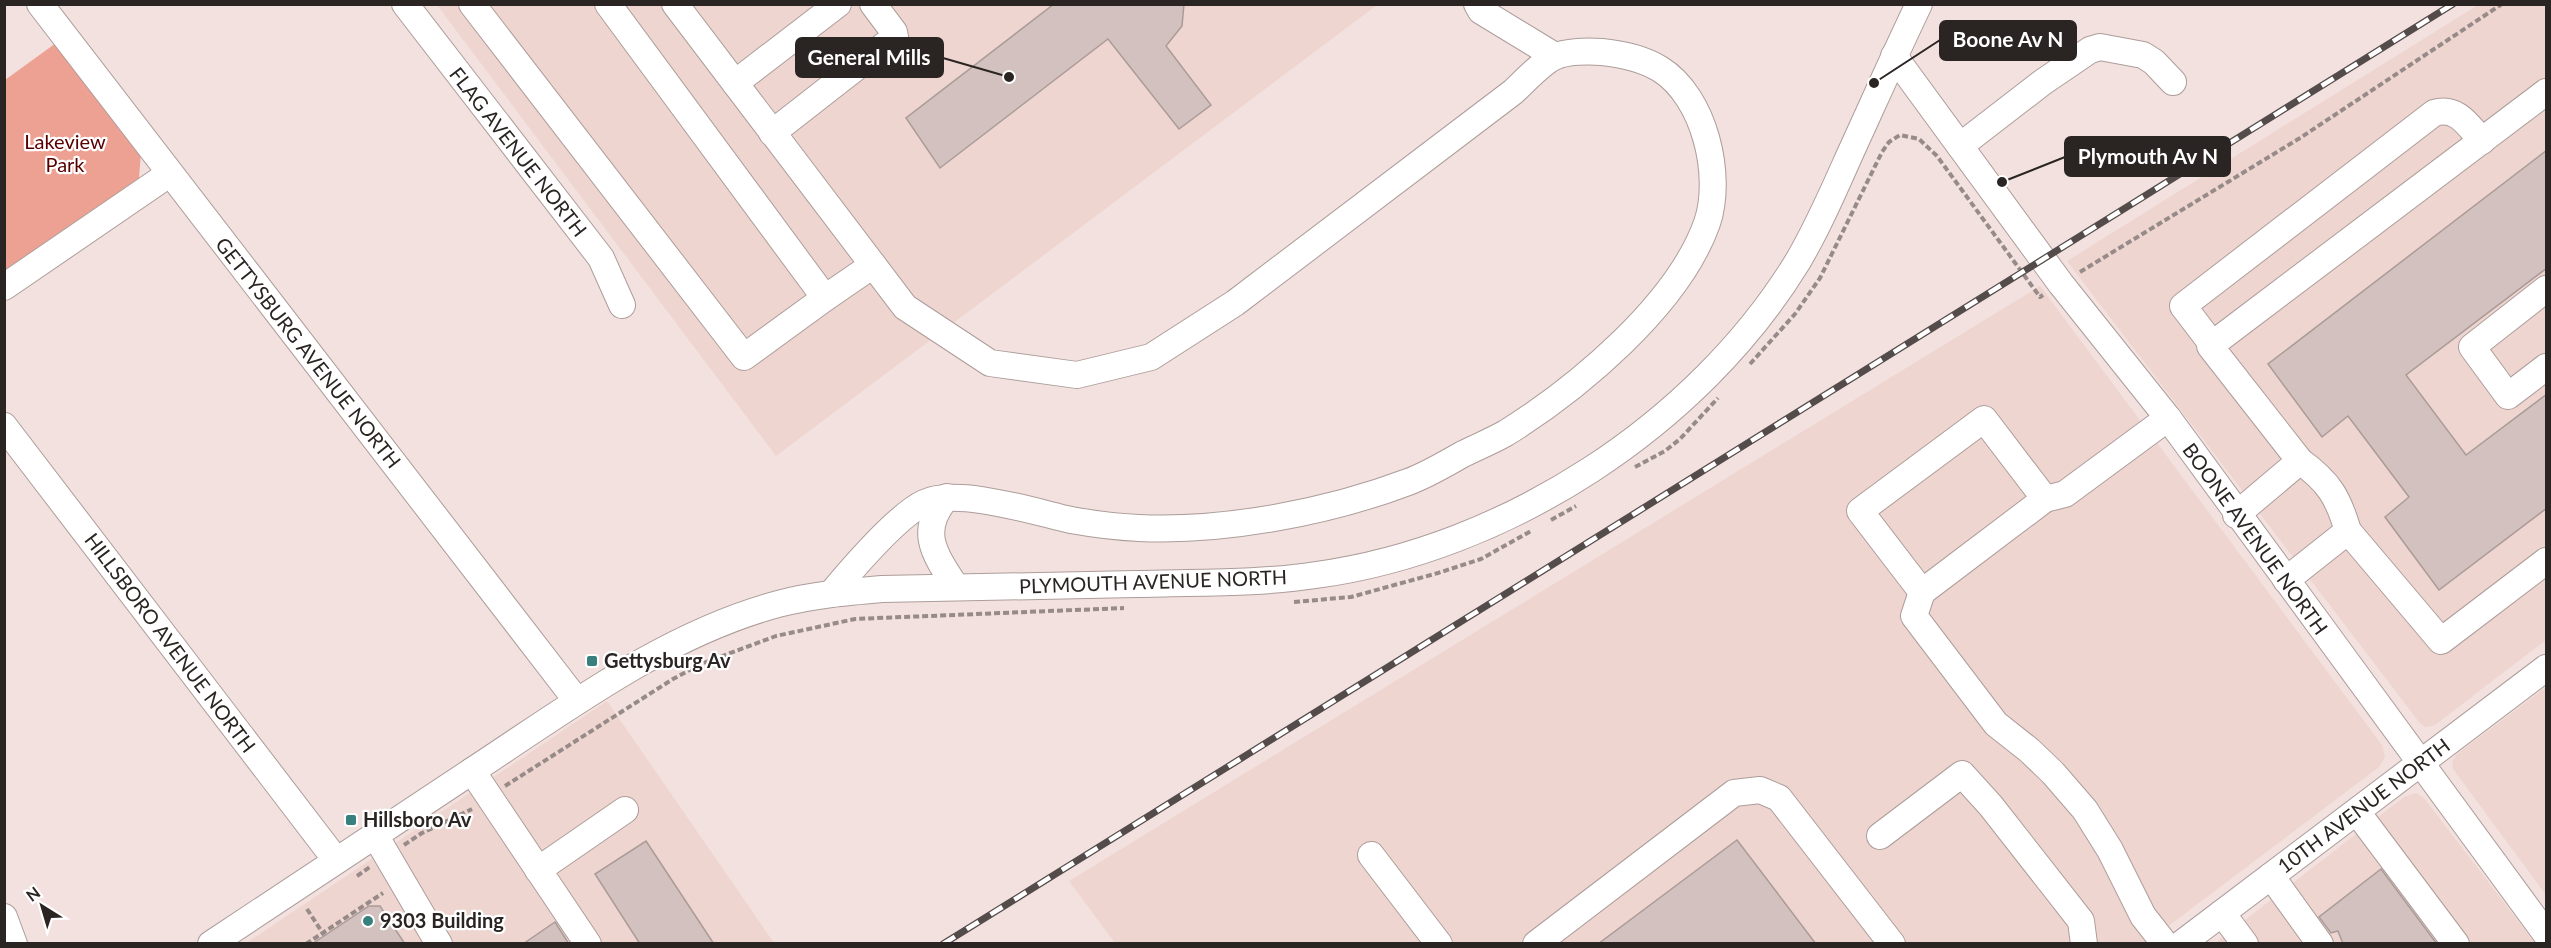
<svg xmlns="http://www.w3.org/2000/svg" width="2551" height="948" font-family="Lato,sans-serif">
	<rect width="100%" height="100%" fill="#f2e1de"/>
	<!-- built -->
	<g fill="#efd5d0">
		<path d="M 437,5 L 1377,5 L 776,456 Z"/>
		<path d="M 2478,5 L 2546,5 L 2546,640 L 2435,725 L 2425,727 L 2419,722 L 2067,261 Z"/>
		<path d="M 2040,286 L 2382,745 L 2385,757 L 2379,767 L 2146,943 L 1115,943 L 1069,881 Z"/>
		<path d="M 2546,687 L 2546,895 L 2453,769 L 2452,762 L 2457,754 Z"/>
		<path d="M 607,701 L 774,943 L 245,944 Z"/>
		<path d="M 2416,793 L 2424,798 L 2535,943 L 2214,944 L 2404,797 Z"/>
	</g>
	<!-- green -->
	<path fill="#eda193" d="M 56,43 L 141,152 L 139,178 L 5,270 L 5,80 Z"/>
	<!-- building -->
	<g fill="#d2c1be" stroke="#ab9b98" stroke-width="1.5">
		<path d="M 1054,4 L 1184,4 L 1182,26 L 1166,46 L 1211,105 L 1179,129 L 1108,39 L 940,168 L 906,118 Z"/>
		<path d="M 2547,150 L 2547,268 L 2406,375 L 2466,455 L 2547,394 L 2547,508 L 2439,590 L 2385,517 L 2409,497 L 2348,416 L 2322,437 L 2268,364 Z"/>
		<path d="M 1737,840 L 1816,944 L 1598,944 Z"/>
		<path d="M 646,841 L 714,944 L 640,944 L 595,874 Z"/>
		<path d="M 2381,869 L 2437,944 L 2343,944 L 2338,931 L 2331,933 L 2319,917 Z"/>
		<path d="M 369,906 L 380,906 L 405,944 L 312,944 Z"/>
		<path d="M 555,922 L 569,944 L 523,944 Z"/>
	</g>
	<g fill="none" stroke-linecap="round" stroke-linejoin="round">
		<defs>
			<g id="minor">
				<path d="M 40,4 L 577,701"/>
				<path d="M 405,4 L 601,258 L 622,305"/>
				<path d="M 472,4 L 744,357 L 825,298 L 608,4"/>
				<path d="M 675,4 L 905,307 L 990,363 L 1077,375 L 1151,357 L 1235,303 L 1513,92 C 1524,82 1541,63 1554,57 C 1566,51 1589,51 1602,52 C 1622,54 1642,58 1660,69 C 1705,97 1723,176 1707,223 C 1678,305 1578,388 1506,433 C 1492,441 1477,447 1463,454 C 1445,464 1427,475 1408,482 C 1329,512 1224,532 1139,528 C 1117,527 1093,524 1071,520 C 1035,512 957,487 924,503 C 897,516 851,570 831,594"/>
				<path d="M 1477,4 L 1481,11 L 1555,56"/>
				<path d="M 1894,56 L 2061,284 L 2168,418 L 2546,934"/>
				<path d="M 735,83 L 838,4"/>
				<path d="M 772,133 L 895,37 L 894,32 L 873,4"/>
				<path d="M 1960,146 L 2043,82 L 2090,50 L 2100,47 L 2143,55 L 2154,62 L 2173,82"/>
				<path d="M 4,287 L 169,174"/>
				<path d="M 2546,289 L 2472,347 L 2508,396 L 2546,367"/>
				<path d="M 825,298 L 873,265"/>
				<path d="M 2212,344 L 2183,306 L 2434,113 C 2457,106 2468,125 2482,141"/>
				<path d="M 4,426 L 336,860"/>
				<path d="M 2300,461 C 2329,482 2338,497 2348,531"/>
				<path d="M 947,497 C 917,531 935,555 956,587"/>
				<path d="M 2236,515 L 2300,461 L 2210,346 L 2546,92"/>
				<path d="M 2286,580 L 2348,531 L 2441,641 L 2546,561"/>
				<path d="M 1922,592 L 1860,511 L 1984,419 L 2045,499"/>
				<path d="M 472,771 L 588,944"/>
				<path d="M 2357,812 L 2456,944"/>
				<path d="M 375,835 L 439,944"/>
				<path d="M 1880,836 L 1962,774 L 1991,806 L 2081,921 L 2084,944"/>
				<path d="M 1371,855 L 1439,944"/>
				<path d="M 538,870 L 625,810"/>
				<path d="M 2271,876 L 2320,944"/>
				<path d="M 2222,913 L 2245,944"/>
				<path d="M 4,917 L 14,944"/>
				<path d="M 211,944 C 298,886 385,828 472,771 C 568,708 666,634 778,604 C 812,595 847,592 882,589 C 967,587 1053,585 1139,584 C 1198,582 1257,584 1316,575 C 1506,549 1698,425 1798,261 C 1818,227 1834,190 1850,154 C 1873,104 1895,54 1919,4"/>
				<path d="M 1536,944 L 1734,793 L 1760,790 L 1779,798 L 1892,944"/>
				<path d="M 2165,944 L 2143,916 L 2110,850 L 2085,810 L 2053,773 L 2029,750 L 1996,724 L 1914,616 L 1922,592 L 2045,499 L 2065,494 L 2168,418"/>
				<path d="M 2181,944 L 2546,668"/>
			</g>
		</defs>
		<!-- minor casing -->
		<use href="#minor" stroke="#ad9d9a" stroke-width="28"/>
		<!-- path -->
		<g stroke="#978b89" stroke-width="4" stroke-dasharray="6 3" stroke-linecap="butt">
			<path d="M 2080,272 L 2300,138 L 2502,4"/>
			<path d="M 1750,364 L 1795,314 L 1820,278 L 1882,152 L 1889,142 L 1900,135 L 1919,139 L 1937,156 L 2040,297 L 2043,295"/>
			<path d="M 1635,467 L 1665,451 L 1680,439 L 1718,398"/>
			<path d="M 1551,520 L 1576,506"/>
			<path d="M 1294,602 L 1351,597 L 1438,573 L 1481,559 L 1531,531"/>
			<path d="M 505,786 L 673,679 L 701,664 L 776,636 L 855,619 L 1124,608"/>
			<path d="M 404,845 L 422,833 L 472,809"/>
			<path d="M 357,876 L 370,867"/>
			<path d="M 307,909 L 324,935"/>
			<path d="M 306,944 L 383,893"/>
		</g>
		<!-- minor -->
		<use href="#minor" stroke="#fff" stroke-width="26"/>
		<defs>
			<path id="rail" d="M 943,944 L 2453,4"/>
		</defs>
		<!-- rail casing -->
		<use href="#rail" stroke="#544c4b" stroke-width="7"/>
		<!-- rail -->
		<use href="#rail" stroke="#fff" stroke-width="4.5" stroke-dasharray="14" stroke-linecap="butt"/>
	</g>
	<!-- markers -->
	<g fill="#38807d" stroke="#fff" stroke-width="2">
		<rect x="586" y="655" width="12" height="12" rx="3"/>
		<rect x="345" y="814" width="12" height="12" rx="3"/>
		<circle cx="368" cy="921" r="6"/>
	</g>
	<g text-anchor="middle" stroke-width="4.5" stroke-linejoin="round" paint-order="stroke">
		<!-- park labels -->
		<g font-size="20" fill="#580000" stroke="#fff">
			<text x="65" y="149">Lakeview<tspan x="65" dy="23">Park</tspan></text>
		</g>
		<!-- street labels -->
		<g font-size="20" fill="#2a2423" stroke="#fff">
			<text transform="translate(518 152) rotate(52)" y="7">FLAG AVENUE NORTH</text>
			<text transform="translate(308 353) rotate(52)" y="7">GETTYSBURG AVENUE NORTH</text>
			<text transform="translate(2255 539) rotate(54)" y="7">BOONE AVENUE NORTH</text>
			<text transform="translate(1153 582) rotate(-2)" y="7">PLYMOUTH AVENUE NORTH</text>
			<text transform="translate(170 643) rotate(53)" y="7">HILLSBORO AVENUE NORTH</text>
			<text transform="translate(2364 806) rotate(-37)" y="7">10TH AVENUE NORTH</text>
		</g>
		<!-- poi labels -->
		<g font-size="20" font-weight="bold" fill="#2a2423" stroke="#fff" text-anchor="start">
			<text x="604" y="668">Gettysburg Av</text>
			<text x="363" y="827">Hillsboro Av</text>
			<text x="380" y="928">9303 Building</text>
		</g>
	</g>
	<!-- callouts -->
	<path fill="none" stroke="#2a2423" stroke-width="2" d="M1874 83L1940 40M1009 77L943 58M2002 182L2065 157"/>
	<g fill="#2a2423" stroke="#fff" stroke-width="2">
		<circle cx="1874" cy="83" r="6"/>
		<circle cx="1009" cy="77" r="6"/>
		<circle cx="2002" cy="182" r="6"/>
	</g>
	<g fill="#2a2423" stroke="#2a2423" stroke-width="2">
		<rect x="1940" y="21" width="136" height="39" rx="6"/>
		<rect x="796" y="38" width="147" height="39" rx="6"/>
		<rect x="2065" y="137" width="165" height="39" rx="6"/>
	</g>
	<g font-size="21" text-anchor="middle" font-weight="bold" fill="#fff">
		<text x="2008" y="47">Boone Av N</text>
		<text x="869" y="65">General Mills</text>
		<text x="2148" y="164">Plymouth Av N</text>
	</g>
	<!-- border -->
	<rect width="2551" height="948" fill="none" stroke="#2a2423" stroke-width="12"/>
	<!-- north arrow -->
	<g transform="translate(42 906) rotate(323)" stroke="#ffffff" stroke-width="4.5" paint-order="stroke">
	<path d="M0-4.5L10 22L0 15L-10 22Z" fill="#2a2423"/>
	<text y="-9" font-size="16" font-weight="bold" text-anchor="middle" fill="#2a2423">N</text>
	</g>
</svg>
